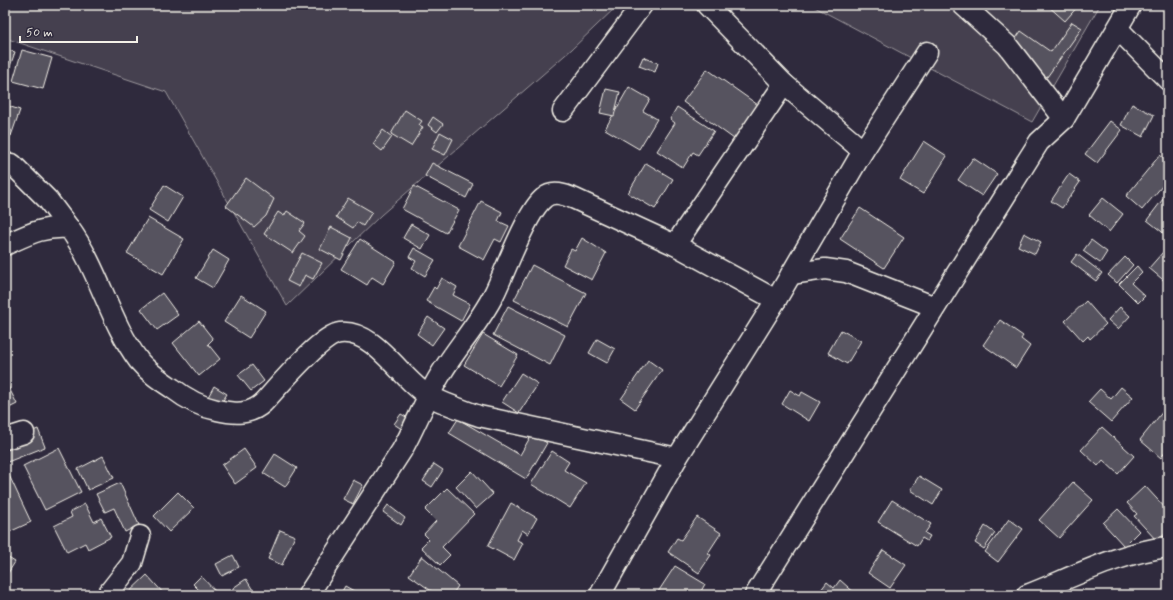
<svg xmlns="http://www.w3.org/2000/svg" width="1173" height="600" font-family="Mynerve,sans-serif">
	<rect width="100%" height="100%" fill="#2f2a3d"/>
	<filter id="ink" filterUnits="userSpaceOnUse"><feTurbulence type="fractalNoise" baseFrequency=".025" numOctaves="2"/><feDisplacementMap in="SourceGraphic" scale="8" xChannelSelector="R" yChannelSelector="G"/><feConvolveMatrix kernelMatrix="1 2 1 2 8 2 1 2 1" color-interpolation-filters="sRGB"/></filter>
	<g filter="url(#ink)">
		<!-- green -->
		<g fill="#454050" stroke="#9c989c">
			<path d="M 5,5 L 618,5 L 572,49 L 381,215 L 287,306 L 166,92 L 5,38 Z"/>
			<path d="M 811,5 L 1100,5 L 1032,122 Z"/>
		</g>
		<!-- building -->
		<g fill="#56525f" stroke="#f4f1e8">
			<path d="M 1047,5 L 1079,5 L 1065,21 Z"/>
			<path d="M 1072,22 L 1082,28 L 1047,77 L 1008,50 L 1021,31 L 1051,52 Z"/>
			<path d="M 5,49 L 15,52 L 7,75 L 5,74 Z"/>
			<path d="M 22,50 L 52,58 L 43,89 L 13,81 Z"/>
			<path d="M 643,57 L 658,63 L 655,72 L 639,66 Z"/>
			<path d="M 707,69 L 758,105 L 734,139 L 683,102 Z"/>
			<path d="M 629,87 L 650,99 L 643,111 L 657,119 L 639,149 L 605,129 Z"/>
			<path d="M 606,89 L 620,92 L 614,116 L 600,113 Z"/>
			<path d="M 1132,104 L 1154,115 L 1143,137 L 1121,125 Z"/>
			<path d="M 5,105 L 20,110 L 11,136 L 5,134 Z"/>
			<path d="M 677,107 L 714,131 L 698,155 L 693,152 L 683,168 L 657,151 L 675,123 L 670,119 Z"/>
			<path d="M 405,110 L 422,121 L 419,125 L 423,127 L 411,146 L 391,134 Z"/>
			<path d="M 433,117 L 443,124 L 437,132 L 428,125 Z"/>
			<path d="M 1110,121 L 1122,130 L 1097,163 L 1085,154 Z"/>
			<path d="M 5,129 L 11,130 L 9,141 L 5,140 Z"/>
			<path d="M 383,130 L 392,137 L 382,151 L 373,144 Z"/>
			<path d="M 440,132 L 453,139 L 445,155 L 432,149 Z"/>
			<path d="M 924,141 L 947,156 L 923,194 L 900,180 Z"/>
			<path d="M 1160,155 L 1168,162 L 1168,179 L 1142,210 L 1126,196 Z"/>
			<path d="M 973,158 L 997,174 L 982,196 L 958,180 Z"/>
			<path d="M 432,163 L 473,184 L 466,198 L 425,176 Z"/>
			<path d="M 646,163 L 673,179 L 655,209 L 628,193 Z"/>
			<path d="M 1069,174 L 1080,182 L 1062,208 L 1051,201 Z"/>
			<path d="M 246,178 L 274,199 L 266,216 L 254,227 L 226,206 Z"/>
			<path d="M 164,185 L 183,197 L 168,222 L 149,210 Z"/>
			<path d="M 414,186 L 459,210 L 446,233 L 402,209 Z"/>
			<path d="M 348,198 L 372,212 L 363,226 L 357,222 L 353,228 L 336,217 Z"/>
			<path d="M 1103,198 L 1123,214 L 1109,232 L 1089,215 Z"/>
			<path d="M 1163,199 L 1168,202 L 1168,232 L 1166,235 L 1147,220 Z"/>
			<path d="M 481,201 L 502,212 L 498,221 L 509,226 L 501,242 L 495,239 L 484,260 L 458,246 Z"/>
			<path d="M 860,208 L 904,237 L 884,268 L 840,239 Z"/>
			<path d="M 287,211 L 305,223 L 299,231 L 305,236 L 293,253 L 264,234 L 278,212 L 284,216 Z"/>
			<path d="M 148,218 L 184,239 L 163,274 L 127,253 Z"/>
			<path d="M 411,224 L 430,235 L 422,249 L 403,238 Z"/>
			<path d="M 331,227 L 352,238 L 341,260 L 320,249 Z"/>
			<path d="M 1024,233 L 1041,242 L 1035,254 L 1018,246 Z"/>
			<path d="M 582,238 L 606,253 L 592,280 L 563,265 L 571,249 L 575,251 Z"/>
			<path d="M 360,239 L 396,262 L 383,284 L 372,277 L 367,285 L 341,269 Z"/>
			<path d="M 1091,240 L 1107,252 L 1100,263 L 1083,251 Z"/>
			<path d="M 414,248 L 435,260 L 425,276 L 412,268 L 416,261 L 409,257 Z"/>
			<path d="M 213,250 L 229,260 L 213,288 L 196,278 Z"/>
			<path d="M 1163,252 L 1168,256 L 1168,284 L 1149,268 Z"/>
			<path d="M 302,253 L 322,263 L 313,279 L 305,275 L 299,287 L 287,281 Z"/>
			<path d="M 1077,254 L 1102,273 L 1096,281 L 1071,262 Z"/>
			<path d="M 1125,257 L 1133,265 L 1117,283 L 1108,275 Z"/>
			<path d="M 532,265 L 586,293 L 568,327 L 514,300 Z"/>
			<path d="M 1137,266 L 1142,272 L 1131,283 L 1145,296 L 1138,303 L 1119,284 Z"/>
			<path d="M 442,278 L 457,287 L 453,295 L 470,304 L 461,321 L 426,301 L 434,287 L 436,289 Z"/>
			<path d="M 162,293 L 178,315 L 157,330 L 141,309 Z"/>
			<path d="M 241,295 L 266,311 L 249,338 L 224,322 Z"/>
			<path d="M 1086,301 L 1106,324 L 1090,339 L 1088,336 L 1083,341 L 1065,321 Z"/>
			<path d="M 508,306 L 565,335 L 550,365 L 493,335 Z"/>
			<path d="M 1120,307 L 1130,316 L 1118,329 L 1108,320 Z"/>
			<path d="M 428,317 L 444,328 L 432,345 L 417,334 Z"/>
			<path d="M 1000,320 L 1023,336 L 1021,339 L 1030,346 L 1016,368 L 983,345 Z"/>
			<path d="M 199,321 L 213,339 L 208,344 L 220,359 L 199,376 L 173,343 Z"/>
			<path d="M 841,330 L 861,341 L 847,364 L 828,353 Z"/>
			<path d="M 483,334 L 518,355 L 499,386 L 464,365 Z"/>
			<path d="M 597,339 L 615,349 L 607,363 L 589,353 Z"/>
			<path d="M 648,360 L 662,370 L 635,409 L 621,399 Z"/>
			<path d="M 252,365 L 264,381 L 251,391 L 238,375 Z"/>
			<path d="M 521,373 L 538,384 L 519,413 L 502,402 Z"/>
			<path d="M 5,380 L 17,404 L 5,410 Z"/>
			<path d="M 214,386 L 227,394 L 220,405 L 208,397 Z"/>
			<path d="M 1121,387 L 1133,397 L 1111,422 L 1088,402 L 1100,389 L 1111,399 Z"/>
			<path d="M 790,390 L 800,396 L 802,392 L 820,402 L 809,421 L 782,404 Z"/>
			<path d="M 1164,410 L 1168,414 L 1168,448 L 1161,458 L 1140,440 Z"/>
			<path d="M 401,414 L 410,419 L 403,430 L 394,424 Z"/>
			<path d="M 458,419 L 520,455 L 532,434 L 547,443 L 526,479 L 449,433 Z"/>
			<path d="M 1102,427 L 1134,456 L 1118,474 L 1103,460 L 1098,466 L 1081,450 Z"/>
			<path d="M 38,429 L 45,447 L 5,463 L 5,442 Z"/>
			<path d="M 59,448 L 81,492 L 45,510 L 23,466 Z"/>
			<path d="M 244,449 L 257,468 L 235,484 L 222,465 Z"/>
			<path d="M 552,451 L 569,462 L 564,470 L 586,483 L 570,508 L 531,484 Z"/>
			<path d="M 275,454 L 297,468 L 285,487 L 263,473 Z"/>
			<path d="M 103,456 L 114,478 L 88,490 L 78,469 Z"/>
			<path d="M 434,464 L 443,470 L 432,487 L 423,481 Z"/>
			<path d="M 472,471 L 493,494 L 476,509 L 456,487 Z"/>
			<path d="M 8,473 L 31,522 L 5,534 L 5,474 Z"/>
			<path d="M 919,476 L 942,490 L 933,505 L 910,490 Z"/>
			<path d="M 353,480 L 363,485 L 353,504 L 343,499 Z"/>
			<path d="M 1073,482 L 1093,500 L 1059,538 L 1039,520 Z"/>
			<path d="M 120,483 L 139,525 L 125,532 L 114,508 L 105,512 L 96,494 Z"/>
			<path d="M 1145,486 L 1168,511 L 1168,531 L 1157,541 L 1134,516 L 1137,514 L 1127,503 Z"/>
			<path d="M 447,488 L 474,514 L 442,547 L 450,555 L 440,565 L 421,547 L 429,539 L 424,534 L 436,521 L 425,510 Z"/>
			<path d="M 178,492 L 194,508 L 169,532 L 154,516 Z"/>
			<path d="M 892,500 L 931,524 L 925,533 L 930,536 L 927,541 L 922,538 L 917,546 L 878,522 Z"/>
			<path d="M 511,503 L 537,518 L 528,534 L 522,530 L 517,540 L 523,543 L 514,560 L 488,546 Z"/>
			<path d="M 85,504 L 94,522 L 101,518 L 111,537 L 88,549 L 85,543 L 67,552 L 54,526 L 72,517 L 70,512 Z"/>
			<path d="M 388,505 L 405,518 L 401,525 L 383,512 Z"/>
			<path d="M 1118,509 L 1139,531 L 1124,546 L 1103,523 Z"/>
			<path d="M 697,517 L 721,533 L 708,553 L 711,555 L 699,573 L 668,552 L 677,538 L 681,540 Z"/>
			<path d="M 1009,519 L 1023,529 L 998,562 L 985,552 Z"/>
			<path d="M 985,526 L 995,533 L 984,549 L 975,543 Z"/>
			<path d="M 280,530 L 295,536 L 282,565 L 268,559 Z"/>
			<path d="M 883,550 L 906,565 L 890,588 L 868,573 Z"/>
			<path d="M 233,555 L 239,567 L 222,576 L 216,564 Z"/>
			<path d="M 5,556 L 15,562 L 8,573 L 5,571 Z"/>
			<path d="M 422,556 L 458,586 L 452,595 L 437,595 L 409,575 Z"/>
			<path d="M 675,566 L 705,584 L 699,595 L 656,595 Z"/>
			<path d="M 147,575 L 165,595 L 126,595 Z"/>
			<path d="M 201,576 L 215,591 L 210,595 L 204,595 L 193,584 Z"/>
			<path d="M 246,579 L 256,595 L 238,595 L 233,588 Z"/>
			<path d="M 840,580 L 857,595 L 817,595 L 827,582 L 834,588 Z"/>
			<path d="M 345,586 L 361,595 L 340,595 Z"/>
		</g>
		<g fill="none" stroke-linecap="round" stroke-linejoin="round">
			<defs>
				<g id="minor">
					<path d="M 707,5 L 784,84 L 863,151"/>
					<path d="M 963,5 L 1007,45 L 1064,119"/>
					<path d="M 1118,29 L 1168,80"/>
					<path d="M 563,111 L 642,5"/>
					<path d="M 12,164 L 48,200 L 69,228"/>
					<path d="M 5,245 C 29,234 43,226 69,228 C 99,269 109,321 139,361 C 148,372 160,380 172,388 C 185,398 201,407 217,410 C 234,414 250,415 263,403 C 278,387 321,335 340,333 C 375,329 402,381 429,396 C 445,404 463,410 479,416 L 677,458"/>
					<path d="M 675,245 L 784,84"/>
					<path d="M 791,274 L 825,269 L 846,272 L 935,307"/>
					<path d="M 5,439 L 24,433"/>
					<path d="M 107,595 L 132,563 L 140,536"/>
					<path d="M 308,595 L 402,450 C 416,425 426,397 442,372 C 458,346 480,322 494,294 C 505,272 527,211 544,198 C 553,190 565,195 575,199 L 675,245 L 776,300"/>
					<path d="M 600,595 L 677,458 L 776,300 L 863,151 L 927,52"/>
					<path d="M 755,595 L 1039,142 L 1064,119 L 1131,5"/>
					<path d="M 1027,595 C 1071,578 1121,552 1168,547"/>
				</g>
			</defs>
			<!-- minor casing -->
			<use href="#minor" stroke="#f4f1e8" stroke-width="23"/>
			<!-- minor -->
			<use href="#minor" stroke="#2f2a3d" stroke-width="20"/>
		</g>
	</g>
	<!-- margin -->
	<rect width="1173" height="600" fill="none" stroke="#2f2a3d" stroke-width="20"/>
	<rect x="10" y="10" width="1153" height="580" fill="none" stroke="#f4f1e8" stroke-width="1.5" filter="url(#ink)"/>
	<!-- scale -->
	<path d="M20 36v6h117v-6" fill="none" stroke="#f4f1e8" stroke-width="2"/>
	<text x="26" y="36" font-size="12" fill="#f4f1e8" stroke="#2f2a3d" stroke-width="3" paint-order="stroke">50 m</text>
</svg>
